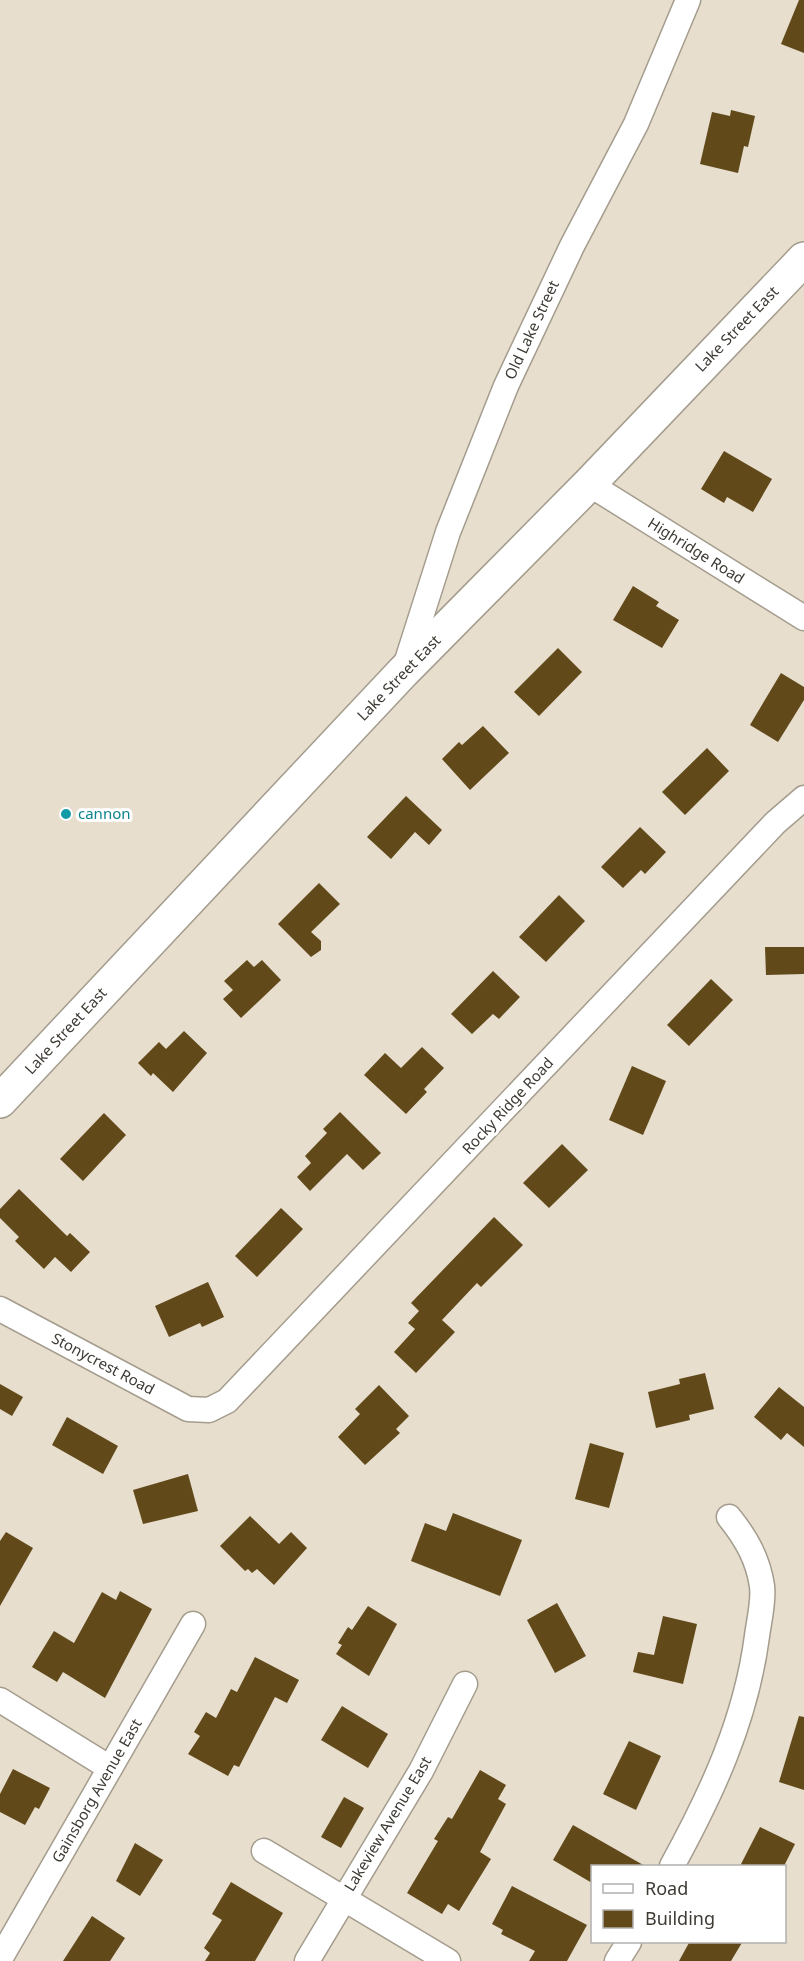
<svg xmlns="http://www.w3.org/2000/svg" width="804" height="1961" font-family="'Noto Sans',sans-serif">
	<rect width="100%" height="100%" fill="#e7dece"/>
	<!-- building -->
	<g fill="#61491a">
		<path d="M 799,0 L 804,0 L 804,53 L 781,44 Z"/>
		<path d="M 731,110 L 755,116 L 748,147 L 744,146 L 738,173 L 700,164 L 712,112 L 730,116 Z"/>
		<path d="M 724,451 L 772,479 L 753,512 L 727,497 L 724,503 L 701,489 Z"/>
		<path d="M 633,586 L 659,602 L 656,606 L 679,620 L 662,648 L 613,620 Z"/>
		<path d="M 558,648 L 582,672 L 539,716 L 514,692 Z"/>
		<path d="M 781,673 L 804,687 L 804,700 L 778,742 L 750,725 Z"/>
		<path d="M 483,726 L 509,753 L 470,790 L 442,759 L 459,742 L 462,745 Z"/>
		<path d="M 707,748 L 729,771 L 685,815 L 662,792 Z"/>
		<path d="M 406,796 L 442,830 L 429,845 L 415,832 L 391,859 L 367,837 Z"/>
		<path d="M 640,827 L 666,852 L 645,874 L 641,870 L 623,888 L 601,867 Z"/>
		<path d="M 319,883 L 340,904 L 311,932 L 321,941 L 321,950 L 311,957 L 278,924 Z"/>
		<path d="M 559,895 L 585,921 L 546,962 L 519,937 Z"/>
		<path d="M 765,947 L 804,947 L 804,974 L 766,975 Z"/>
		<path d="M 247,960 L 254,967 L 262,960 L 281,980 L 241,1018 L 223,999 L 233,990 L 224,981 Z"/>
		<path d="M 493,971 L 520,997 L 499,1019 L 493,1014 L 472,1034 L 451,1014 Z"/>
		<path d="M 711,979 L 733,1000 L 689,1046 L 667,1025 Z"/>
		<path d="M 184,1031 L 207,1053 L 173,1092 L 153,1073 L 151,1076 L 138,1063 L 159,1042 L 166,1049 Z"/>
		<path d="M 422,1047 L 444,1068 L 424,1089 L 427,1092 L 406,1114 L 364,1075 L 385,1053 L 401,1068 Z"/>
		<path d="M 632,1066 L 666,1081 L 643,1135 L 609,1120 Z"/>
		<path d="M 340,1112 L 381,1153 L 363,1170 L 347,1154 L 310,1191 L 297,1177 L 311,1163 L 305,1156 L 327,1133 L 323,1129 Z"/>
		<path d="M 104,1113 L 126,1135 L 83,1181 L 60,1159 Z"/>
		<path d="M 562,1144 L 588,1170 L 549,1208 L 523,1183 Z"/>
		<path d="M 19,1189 L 67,1236 L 70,1233 L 90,1252 L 71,1272 L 55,1257 L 44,1269 L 15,1241 L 19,1237 L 0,1218 L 0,1209 Z"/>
		<path d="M 281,1208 L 303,1229 L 257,1277 L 235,1256 Z"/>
		<path d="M 494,1217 L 523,1245 L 481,1287 L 477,1283 L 442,1320 L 455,1332 L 416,1373 L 394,1352 L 415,1329 L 408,1323 L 419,1311 L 411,1303 Z"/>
		<path d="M 208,1282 L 224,1317 L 202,1327 L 200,1323 L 169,1337 L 155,1306 Z"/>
		<path d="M 705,1373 L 714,1409 L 689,1415 L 690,1420 L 656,1428 L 648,1392 L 680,1384 L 679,1379 Z"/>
		<path d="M 0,1384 L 23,1397 L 12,1416 L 0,1409 Z"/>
		<path d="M 379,1385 L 409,1416 L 396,1429 L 400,1433 L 365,1465 L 338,1437 L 360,1414 L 355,1409 Z"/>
		<path d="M 779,1387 L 804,1407 L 804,1447 L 787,1433 L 781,1440 L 754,1417 Z"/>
		<path d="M 67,1417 L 118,1446 L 103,1474 L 52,1445 Z"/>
		<path d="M 590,1443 L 624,1453 L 609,1508 L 575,1499 Z"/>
		<path d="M 188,1474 L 198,1511 L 143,1524 L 133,1490 Z"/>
		<path d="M 453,1513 L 522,1540 L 500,1596 L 411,1561 L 425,1523 L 446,1531 Z"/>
		<path d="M 250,1516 L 279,1544 L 291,1532 L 307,1548 L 274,1585 L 257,1569 L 252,1573 L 248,1569 L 245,1571 L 220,1546 Z"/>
		<path d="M 6,1532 L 33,1548 L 0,1606 L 0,1541 Z"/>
		<path d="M 120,1591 L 152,1609 L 105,1698 L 63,1672 L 57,1682 L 32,1667 L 54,1631 L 74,1643 L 102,1592 L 116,1600 Z"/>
		<path d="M 557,1603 L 586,1656 L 555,1673 L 527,1620 Z"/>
		<path d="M 368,1606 L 397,1624 L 369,1676 L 336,1654 L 342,1645 L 338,1643 L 348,1627 L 352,1630 Z"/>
		<path d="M 663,1616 L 697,1624 L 683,1684 L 633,1672 L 638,1652 L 654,1655 Z"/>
		<path d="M 255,1657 L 299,1680 L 287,1703 L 275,1697 L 239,1767 L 234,1765 L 228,1776 L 188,1754 L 200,1736 L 194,1732 L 206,1712 L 216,1718 L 231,1689 L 237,1692 Z"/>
		<path d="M 342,1706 L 388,1734 L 368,1768 L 321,1740 Z"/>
		<path d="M 799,1716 L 804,1717 L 804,1790 L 779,1782 Z"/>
		<path d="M 629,1741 L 661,1756 L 636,1810 L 603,1794 Z"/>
		<path d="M 13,1769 L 50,1788 L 39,1809 L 35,1807 L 25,1825 L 0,1812 L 0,1794 Z"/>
		<path d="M 480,1770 L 506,1785 L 498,1799 L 506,1804 L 480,1852 L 491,1859 L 459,1911 L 448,1904 L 442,1914 L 407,1893 L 438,1841 L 434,1839 L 448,1817 L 452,1819 Z"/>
		<path d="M 344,1797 L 364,1808 L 341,1848 L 321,1837 Z"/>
		<path d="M 573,1825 L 645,1866 L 592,1866 L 592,1883 L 553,1860 Z"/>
		<path d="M 760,1827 L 795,1844 L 784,1866 L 740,1866 Z"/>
		<path d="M 135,1843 L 163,1860 L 140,1896 L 116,1881 Z"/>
		<path d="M 231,1882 L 283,1913 L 255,1961 L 205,1961 L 210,1953 L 204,1948 L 222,1920 L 212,1914 Z"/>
		<path d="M 512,1886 L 587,1925 L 567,1961 L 529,1961 L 535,1951 L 501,1934 L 503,1930 L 492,1924 Z"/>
		<path d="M 92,1916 L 125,1938 L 110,1961 L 63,1961 Z"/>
		<path d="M 690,1941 L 743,1941 L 731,1961 L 679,1961 Z"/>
	</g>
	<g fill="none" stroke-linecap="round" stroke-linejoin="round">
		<defs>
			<g id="street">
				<path d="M 589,484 L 804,618"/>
				<path d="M 405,667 L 448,532 L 506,386 L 572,246 L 636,124 L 688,0"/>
				<path d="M 0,1309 L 188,1409 L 209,1410 L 227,1401 L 775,823 L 804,798"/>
				<path d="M 0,1700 L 110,1768"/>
				<path d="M 264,1851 L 448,1961"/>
				<path d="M 672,1866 C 712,1793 746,1720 757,1636 C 759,1620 764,1602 762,1586 C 758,1559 746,1538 729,1517"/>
				<path d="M 0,1959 L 193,1624"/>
				<path d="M 307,1961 L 421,1771 L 465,1684"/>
				<path d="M 617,1961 L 629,1942"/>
			</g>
			<path id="secondary" d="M 0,1101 L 403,672 L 589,484 L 804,259"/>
		</defs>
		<!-- street casing -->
		<use href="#street" stroke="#a49c8d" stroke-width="27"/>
		<!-- secondary casing -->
		<use href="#secondary" stroke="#a49c8d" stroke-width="36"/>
		<!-- street -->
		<use href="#street" stroke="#fff" stroke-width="24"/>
		<!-- secondary -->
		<use href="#secondary" stroke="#fff" stroke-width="33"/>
	</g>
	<!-- markers -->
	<circle fill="#0f9aa8" stroke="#fff" stroke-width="2" cx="66" cy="814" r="6"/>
	<g text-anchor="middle" stroke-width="6" stroke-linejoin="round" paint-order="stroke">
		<!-- street labels -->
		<g font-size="15" fill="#3e3a34" stroke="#fff">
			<text transform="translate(737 329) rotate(-46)" y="5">Lake Street East</text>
			<text transform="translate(532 330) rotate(-65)" y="5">Old Lake Street</text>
			<text transform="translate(696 551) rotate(32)" y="5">Highridge Road</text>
			<text transform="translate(399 678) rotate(-46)" y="5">Lake Street East</text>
			<text transform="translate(66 1031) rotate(-47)" y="5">Lake Street East</text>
			<text transform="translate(508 1106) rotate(-47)" y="5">Rocky Ridge Road</text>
			<text transform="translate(103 1364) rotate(28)" y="5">Stonycrest Road</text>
			<text transform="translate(97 1791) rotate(-60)" y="5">Gainsborg Avenue East</text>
			<text transform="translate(388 1824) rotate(-59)" y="5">Lakeview Avenue East</text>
		</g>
		<!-- culture labels -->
		<g font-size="15" fill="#0d838f" stroke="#fff" text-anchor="start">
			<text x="78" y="819">cannon</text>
		</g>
	</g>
	<!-- legend -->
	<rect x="591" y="1865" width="195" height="78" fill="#ffffff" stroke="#b2b0ae" stroke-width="1.5"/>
	<rect x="603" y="1884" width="30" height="9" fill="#ffffff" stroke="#b2b0ae" stroke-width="1.5"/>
	<text x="645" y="1895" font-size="18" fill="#3e3a34">Road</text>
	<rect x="603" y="1910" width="30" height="18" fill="#61491a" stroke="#b2b0ae" stroke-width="1.5"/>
	<text x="645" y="1925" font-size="18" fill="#3e3a34">Building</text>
</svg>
